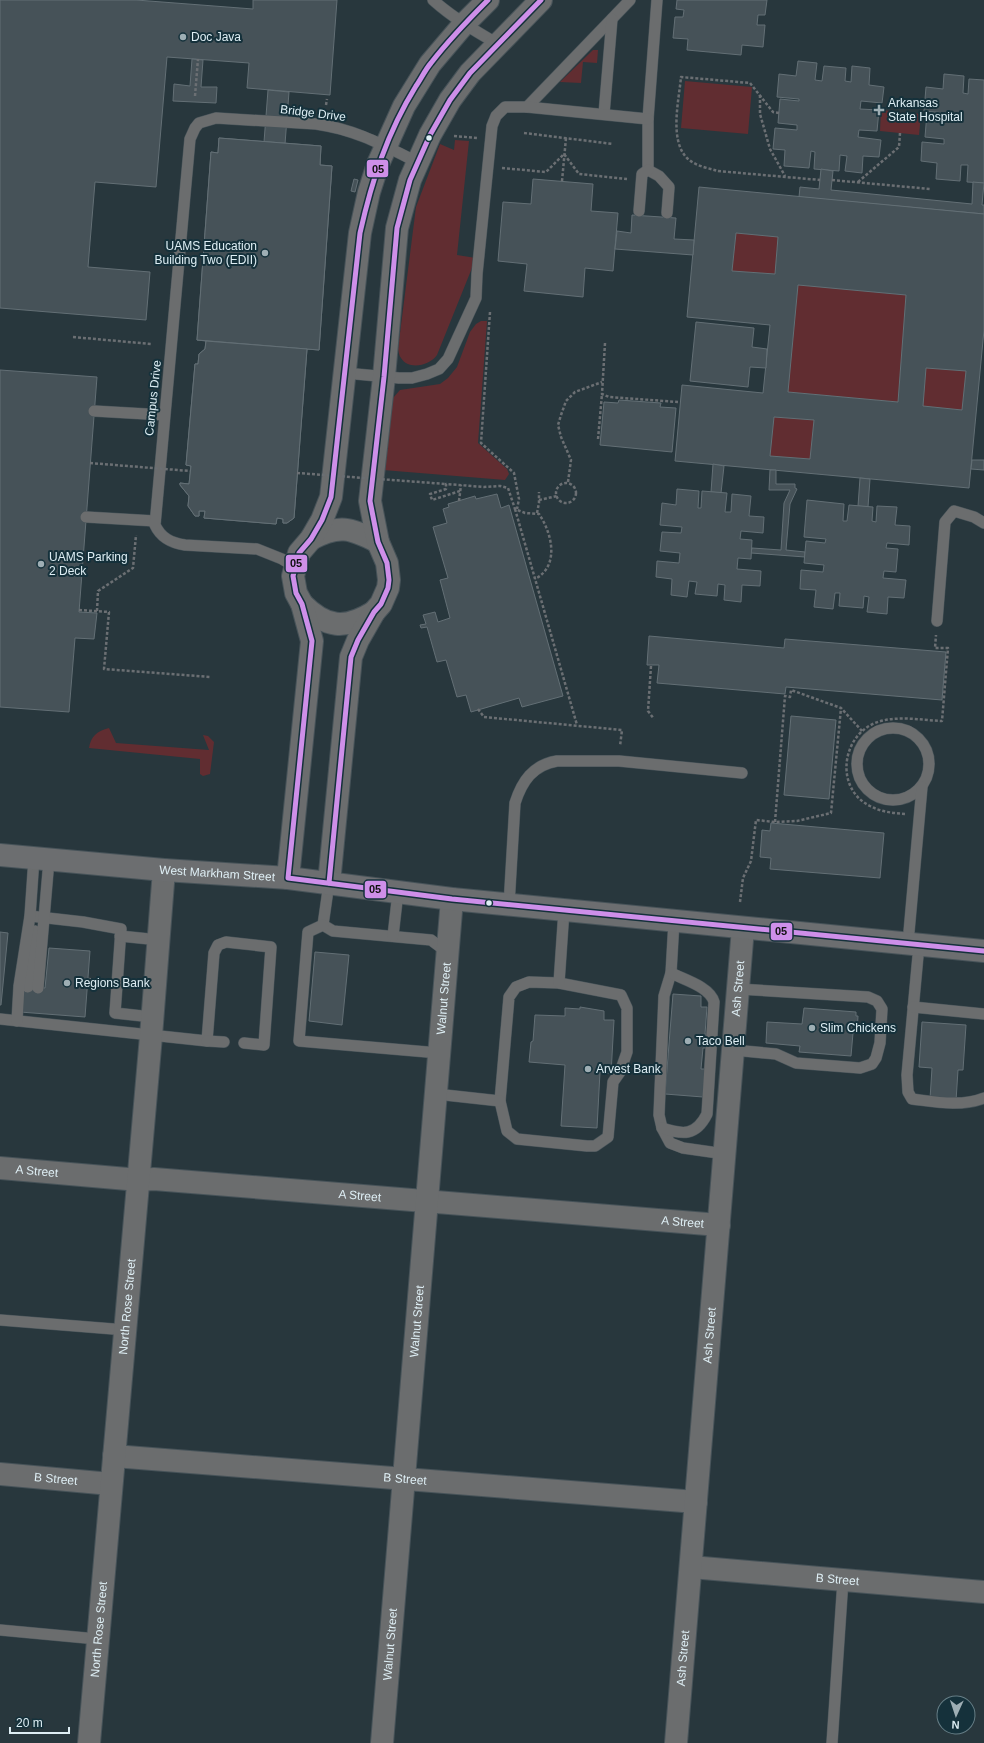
<svg xmlns="http://www.w3.org/2000/svg" width="984" height="1743" font-family="Arial,sans-serif">
	<rect width="100%" height="100%" fill="#28373d"/>
	<!-- green -->
	<g fill="#612d31">
		<path d="M 593,50 L 598,50 L 597,63 L 583,62 L 581,83 L 560,82 Z"/>
		<path d="M 685,81 L 752,87 L 748,134 L 681,128 Z"/>
		<path d="M 881,110 L 921,114 L 919,135 L 880,131 Z"/>
		<path d="M 455,140 L 469,141 L 457,255 L 476,258 L 437,355 C 430,365 409,371 401,358 C 399,356 399,352 398,349 L 416,207 L 440,144 L 454,150 Z"/>
		<path d="M 736,233 L 778,237 L 775,274 L 732,271 Z"/>
		<path d="M 798,285 L 906,295 L 898,402 L 788,392 Z"/>
		<path d="M 481,321 L 487,321 L 478,443 L 507,469 L 509,474 L 505,480 L 383,470 L 393,398 L 400,390 L 440,384 L 448,378 L 457,367 L 470,332 L 476,324 Z"/>
		<path d="M 926,368 L 966,371 L 962,410 L 923,406 Z"/>
		<path d="M 774,417 L 814,420 L 810,459 L 770,456 Z"/>
		<path d="M 109,728 L 116,743 L 209,750 L 203,735 L 208,736 L 214,742 L 210,774 L 203,776 L 200,774 L 200,759 L 89,748 C 91,736 97,731 109,728 Z"/>
	</g>
	<!-- building -->
	<g fill="#465258" stroke="#636f75" fill-rule="evenodd">
		<path d="M 0,0 L 136,0 L 253,9 L 253,0 L 337,0 L 330,95 L 247,88 L 249,63 L 167,57 L 156,187 L 95,182 L 88,267 L 150,272 L 146,320 L 0,308 Z"/>
		<path d="M 677,0 L 767,0 L 765,15 L 758,15 L 757,25 L 765,25 L 763,47 L 742,45 L 741,55 L 687,50 L 688,39 L 673,38 L 675,17 L 683,17 L 684,10 L 676,9 Z"/>
		<path d="M 192,59 L 203,60 L 201,87 L 217,87 L 216,103 L 173,101 L 174,84 L 190,86 Z"/>
		<path d="M 798,61 L 817,63 L 815,80 L 822,81 L 824,66 L 846,68 L 845,81 L 851,82 L 852,66 L 870,68 L 869,85 L 884,87 L 882,103 L 861,101 L 860,109 L 879,110 L 877,131 L 859,130 L 858,137 L 881,140 L 879,157 L 863,156 L 862,173 L 845,171 L 847,156 L 840,155 L 839,171 L 814,169 L 815,152 L 811,151 L 809,168 L 784,166 L 785,150 L 773,149 L 775,128 L 797,130 L 797,125 L 778,123 L 780,99 L 799,101 L 799,99 L 777,97 L 779,74 L 796,76 Z"/>
		<path d="M 944,74 L 964,76 L 963,93 L 968,94 L 969,79 L 984,80 L 984,183 L 967,182 L 968,165 L 961,165 L 960,181 L 936,179 L 937,163 L 921,161 L 922,142 L 944,144 L 944,139 L 925,137 L 927,113 L 946,114 L 946,113 L 924,111 L 926,87 L 943,89 Z"/>
		<path d="M 268,90 L 289,92 L 285,144 L 264,142 Z"/>
		<path d="M 219,138 L 321,146 L 320,165 L 332,166 L 319,350 L 307,349 L 294,518 L 287,523 L 283,523 L 283,519 L 277,518 L 276,524 L 204,518 L 205,511 L 199,511 L 199,516 L 195,516 L 188,506 L 189,496 L 180,485 L 180,483 L 189,484 L 191,466 L 186,465 L 195,364 L 198,364 L 199,354 L 205,349 L 206,341 L 197,340 L 211,152 L 218,153 Z"/>
		<path d="M 219,138 L 321,146 L 320,165 L 332,166 L 319,350 L 197,340 L 211,152 L 218,153 Z"/>
		<path d="M 821,169 L 833,171 L 831,190 L 972,204 L 973,182 L 984,183 L 982,205 L 984,205 L 984,214 L 799,197 L 800,187 L 819,189 Z"/>
		<path d="M 354,179 L 358,180 L 355,192 L 351,191 Z"/>
		<path d="M 533,179 L 593,184 L 591,211 L 618,213 L 613,271 L 585,268 L 583,297 L 524,291 L 527,264 L 498,261 L 503,202 L 531,204 Z"/>
		<path d="M 699,187 L 984,214 L 984,330 L 969,488 L 675,461 L 682,385 L 763,393 L 770,325 L 687,317 ZM 736,233 L 778,237 L 775,274 L 732,271 ZM 798,285 L 906,295 L 898,402 L 788,392 ZM 926,368 L 966,371 L 962,410 L 923,406 ZM 774,417 L 814,420 L 810,459 L 770,456 Z"/>
		<path d="M 632,215 L 676,218 L 674,239 L 694,240 L 693,255 L 615,249 L 617,231 L 631,233 Z"/>
		<path d="M 696,322 L 754,328 L 752,347 L 767,349 L 766,368 L 750,367 L 748,387 L 690,381 Z"/>
		<path d="M 206,341 L 307,349 L 294,518 L 287,523 L 283,523 L 283,519 L 277,518 L 276,524 L 204,518 L 205,511 L 199,511 L 199,516 L 195,516 L 188,506 L 189,496 L 180,485 L 180,483 L 189,484 L 191,466 L 186,465 L 195,364 L 198,364 L 199,354 L 205,349 Z"/>
		<path d="M 0,370 L 97,377 L 79,612 L 97,613 L 94,639 L 75,638 L 69,712 L 0,707 Z"/>
		<path d="M 619,400 L 661,403 L 660,407 L 676,408 L 672,452 L 600,445 L 604,402 L 618,403 Z"/>
		<path d="M 972,460 L 984,460 L 984,470 L 971,469 Z"/>
		<path d="M 713,464 L 724,466 L 721,493 L 711,492 Z"/>
		<path d="M 770,470 L 776,470 L 776,484 L 795,484 L 795,488 L 797,489 L 790,504 L 786,550 L 805,552 L 805,557 L 751,553 L 752,548 L 781,550 L 784,503 L 790,490 L 769,490 Z"/>
		<path d="M 860,478 L 870,479 L 868,507 L 858,506 Z"/>
		<path d="M 677,489 L 699,491 L 698,508 L 701,508 L 702,491 L 727,493 L 725,512 L 731,512 L 732,494 L 751,496 L 749,516 L 764,517 L 763,533 L 741,531 L 740,539 L 752,540 L 751,559 L 738,558 L 737,569 L 761,571 L 760,586 L 742,585 L 741,602 L 724,600 L 725,585 L 718,584 L 717,596 L 695,594 L 697,582 L 689,581 L 687,597 L 671,595 L 672,579 L 656,577 L 657,561 L 679,563 L 680,553 L 660,551 L 662,532 L 681,533 L 682,527 L 660,525 L 662,503 L 676,505 Z"/>
		<path d="M 497,494 L 501,508 L 509,505 L 563,696 L 522,707 L 519,698 L 471,712 L 466,695 L 457,697 L 446,660 L 437,662 L 427,627 L 421,628 L 420,625 L 426,624 L 423,615 L 435,612 L 438,622 L 450,618 L 440,580 L 448,578 L 433,527 L 447,523 L 443,509 L 449,507 L 448,504 L 475,496 L 476,499 Z"/>
		<path d="M 807,500 L 844,504 L 843,521 L 847,521 L 849,505 L 873,507 L 872,521 L 876,522 L 877,506 L 897,507 L 895,525 L 910,526 L 909,545 L 887,543 L 886,548 L 898,549 L 896,572 L 884,571 L 883,578 L 906,580 L 904,598 L 888,597 L 887,614 L 867,612 L 869,597 L 864,596 L 863,608 L 839,606 L 840,593 L 835,593 L 833,609 L 814,607 L 816,590 L 800,589 L 801,570 L 823,572 L 824,565 L 804,563 L 806,541 L 825,543 L 826,539 L 804,537 Z"/>
		<path d="M 649,636 L 784,648 L 785,639 L 946,652 L 942,700 L 786,687 L 785,694 L 657,683 L 659,665 L 647,665 Z"/>
		<path d="M 791,716 L 836,720 L 829,799 L 784,795 Z"/>
		<path d="M 771,823 L 884,833 L 880,878 L 770,869 L 771,858 L 760,857 L 762,830 L 770,831 Z"/>
		<path d="M 0,932 L 8,933 L 1,1005 L 0,1005 Z"/>
		<path d="M 49,948 L 90,951 L 85,1017 L 20,1012 L 22,986 L 45,988 Z"/>
		<path d="M 315,952 L 349,955 L 342,1025 L 309,1021 Z"/>
		<path d="M 673,994 L 701,996 L 701,1007 L 707,1007 L 705,1034 L 708,1034 L 707,1048 L 703,1048 L 701,1069 L 705,1069 L 703,1097 L 665,1094 Z"/>
		<path d="M 580,1007 L 604,1011 L 604,1020 L 614,1020 L 611,1074 L 600,1072 L 597,1128 L 561,1126 L 565,1065 L 529,1062 L 531,1042 L 533,1041 L 535,1015 L 565,1016 L 565,1008 L 580,1009 Z"/>
		<path d="M 804,1008 L 856,1012 L 856,1016 L 858,1016 L 857,1032 L 853,1033 L 851,1056 L 799,1052 L 800,1046 L 766,1043 L 767,1022 L 802,1024 Z"/>
		<path d="M 922,1022 L 966,1025 L 963,1070 L 958,1070 L 956,1101 L 930,1099 L 932,1068 L 919,1067 Z"/>
	</g>
	<g fill="none" stroke-linecap="round" stroke-linejoin="round">
		<defs>
			<g id="service">
				<path d="M 433,0 C 453,18 475,31 498,44"/>
				<path d="M 527,107 L 630,0"/>
				<path d="M 604,114 L 612,19"/>
				<path d="M 648,170 L 648,119 L 657,0"/>
				<path d="M 648,170 L 659,176 L 669,187 L 667,213"/>
				<path d="M 639,211 L 642,174 L 648,170"/>
				<path d="M 345,373 L 399,378 L 412,378 L 427,374 L 439,369 L 448,359 L 476,298 L 477,274 L 492,126 L 496,116 L 505,107 L 527,107 L 648,119"/>
				<path d="M 94,411 L 164,415"/>
				<path d="M 86,517 L 155,521"/>
				<path d="M 295,567 L 282,559 L 257,549 L 185,545 C 171,543 161,538 155,525 L 190,139 L 195,128 L 199,123 L 216,118 L 316,124 C 354,129 383,145 417,162"/>
				<path d="M 937,621 L 945,522 L 954,511 L 974,517 L 984,523"/>
				<circle cx="893" cy="764" r="36"/>
				<path d="M 329,883 L 323,925 L 333,931 L 431,940 L 447,952"/>
				<path d="M 509,905 L 515,803 C 522,781 533,765 557,761 L 619,761 L 742,773"/>
				<path d="M 30,916 L 83,922 L 121,929 L 115,1013 L 152,1017"/>
				<path d="M 674,921 L 671,973 L 664,996 L 659,1115 L 662,1128 L 670,1143 L 683,1148 L 725,1154"/>
				<path d="M 323,925 L 308,932 L 299,1041 L 439,1053"/>
				<path d="M 120,936 L 159,940"/>
				<path d="M 393,936 L 398,892"/>
				<path d="M 908,943 L 922,787"/>
				<path d="M 919,945 L 907,1075 L 908,1092 L 912,1099 C 936,1102 961,1107 984,1098"/>
				<path d="M 529,982 L 559,983 L 621,995 L 627,1008 L 627,1052 L 620,1072 L 613,1082 L 608,1137 L 595,1146 L 587,1146 L 517,1139 L 507,1131 L 500,1101 L 509,997 L 516,987 Z"/>
				<path d="M 559,983 L 564,910"/>
				<path d="M 28,987 L 35,931"/>
				<path d="M 38,988 L 49,860"/>
				<path d="M 913,1007 L 984,1014"/>
				<path d="M 0,1019 L 207,1041 L 214,953 L 218,945 L 226,942 L 271,947 L 264,1045 L 244,1043"/>
				<path d="M 17,1021 L 19,986 L 30,916 L 34,858"/>
				<path d="M 207,1041 L 224,1042"/>
				<path d="M 733,1050 L 776,1054 L 796,1063 L 860,1068 L 872,1064 L 876,1058 L 880,1043 L 882,1009 L 877,1001 L 868,997 L 738,989"/>
				<path d="M 436,1094 L 500,1101"/>
				<path d="M 662,1128 C 683,1135 696,1136 707,1114 L 714,1002 C 710,987 685,980 671,973"/>
				<path d="M 0,1320 L 126,1330"/>
				<path d="M 0,1630 L 97,1639"/>
				<path d="M 832,1743 L 843,1580"/>
			</g>
			<g id="minor">
				<path d="M 311,539 C 339,524 351,528 378,542"/>
				<path d="M 302,604 C 326,628 345,630 374,612"/>
				<path d="M 288,878 L 312,641 L 302,604 L 296,593 L 293,576 L 299,553 L 311,539 L 322,520 L 331,497 L 360,233 L 369,192 L 378,164 L 404,106 L 430,64 L 464,24 L 488,0"/>
				<path d="M 329,883 L 351,657 L 358,640 L 374,612 L 381,604 L 388,588 L 389,580 L 387,563 L 378,542 L 370,501 L 384,377 L 397,228 L 410,180 L 430,135 L 450,100 L 470,73 L 541,0"/>
				<path id="s1" d="M 0,1168 L 139,1180 L 154,1179 L 719,1225"/>
				<path id="s2" d="M 114,1456 L 696,1502"/>
				<path id="s3" d="M 0,1474 L 111,1484"/>
				<path id="s4" d="M 691,1567 L 984,1592"/>
				<path id="s5" d="M 89,1743 L 151,1036 L 164,870"/>
				<path id="s6" d="M 382,1743 L 452,899"/>
				<path id="s7" d="M 676,1743 L 743,928"/>
			</g>
			<g id="secondary">
				<path id="s8" d="M 0,855 L 164,870 L 288,878 L 452,899 L 984,951"/>
			</g>
		</defs>
		<!-- service casing -->
		<use href="#service" stroke="#475359" stroke-width="12"/>
		<!-- minor casing -->
		<use href="#minor" stroke="#475359" stroke-width="24"/>
		<!-- secondary casing -->
		<use href="#secondary" stroke="#475359" stroke-width="24"/>
		<!-- path -->
		<g stroke="#6b6f73" stroke-width="2.5" stroke-dasharray="3 2" stroke-linecap="butt">
			<path d="M 760,95 L 760,114 L 770,149 L 785,176"/>
			<path d="M 195,96 L 198,59"/>
			<path d="M 326,105 L 327,99"/>
			<path d="M 779,113 L 773,112 L 750,83 L 681,77 C 679,100 669,140 687,158 C 695,166 708,168 718,171 L 820,180"/>
			<path d="M 524,133 L 613,144"/>
			<path d="M 454,136 L 477,138"/>
			<path d="M 502,168 L 546,172 L 564,154 L 579,174 L 627,179"/>
			<path d="M 832,180 L 930,189"/>
			<path d="M 562,181 L 566,138"/>
			<path d="M 858,182 L 899,147 L 900,133"/>
			<path d="M 490,312 L 481,443 L 514,473 L 519,499 L 517,509"/>
			<path d="M 73,337 L 151,344"/>
			<path d="M 605,343 L 602,394 L 609,397 L 678,402"/>
			<path d="M 598,439 L 602,394"/>
			<path d="M 568,482 L 571,460 L 561,437 L 558,425 L 561,415 L 566,401 L 575,392 L 602,382"/>
			<circle cx="566" cy="493" r="10"/>
			<path d="M 460,491 L 432,500 L 430,494 L 446,489 L 446,484 L 484,487 L 500,486 L 508,488 L 515,509 L 525,513 L 539,514 C 552,533 560,566 535,579"/>
			<path d="M 539,500 L 557,496"/>
			<path d="M 459,501 L 461,485"/>
			<path d="M 515,509 L 577,725"/>
			<path d="M 537,513 L 539,503 L 539,492"/>
			<path d="M 79,610 L 109,612 L 104,669 L 211,677"/>
			<path d="M 97,611 L 98,591 L 133,568 L 136,535"/>
			<path d="M 651,666 L 648,711 L 654,719"/>
			<path d="M 478,709 L 484,717 L 622,730 L 620,746"/>
			<path d="M 905,814 C 893,813 881,812 870,806 C 835,789 841,737 875,723 C 895,715 921,720 942,721 L 948,648 L 935,648 L 936,635"/>
			<path d="M 775,822 L 785,696 L 790,697 L 791,690 L 841,708 L 862,731"/>
			<path d="M 740,902 L 743,878 L 751,861 L 756,820 L 775,822 L 797,821 L 831,813 L 841,708"/>
			<path d="M 88,979 L 102,980"/>
		</g>
		<!-- service -->
		<use href="#service" stroke="#6b6d6e" stroke-width="11"/>
		<!-- minor -->
		<use href="#minor" stroke="#6b6d6e" stroke-width="22"/>
		<!-- secondary -->
		<use href="#secondary" stroke="#6c6e70" stroke-width="22"/>
		<!-- path-bridge -->
		<g stroke="#6b6f73" stroke-width="2.5" stroke-dasharray="3 2" stroke-linecap="butt">
			<path d="M 90,463 L 190,471"/>
			<path d="M 297,473 L 446,484"/>
		</g>
		<defs>
			<g id="bus-1">
				<path d="M 488,0 C 468,20 448,41 431,63 C 425,70 421,79 416,86 C 387,133 372,180 360,233 L 331,497 L 322,520 L 311,539 L 299,553 L 293,576 L 296,593 L 302,604 L 312,641 L 288,878 L 452,899 L 984,951"/>
				<path d="M 329,883 L 351,657 L 358,640 L 374,612 L 381,604 L 388,588 L 389,580 L 387,563 L 378,542 L 370,501 L 384,377 L 397,228 L 410,180 L 430,135 L 450,100 L 470,73 L 541,0"/>
			</g>
		</defs>
		<!-- bus-1 casing -->
		<use href="#bus-1" stroke="#15313b" stroke-width="8"/>
		<!-- bus-1 -->
		<use href="#bus-1" stroke="#ce8fe9" stroke-width="5"/>
	</g>
	<!-- markers -->
	<g fill="#9eaeb4" stroke="#15313b" stroke-width="1.5">
		<circle cx="183" cy="37" r="4"/>
		<path d="M877 104h4v4h4v4h-4v4h-4v-4h-4v-4h4z"/>
		<circle cx="265" cy="253" r="4"/>
		<circle cx="41" cy="564" r="4"/>
		<circle cx="67" cy="983" r="4"/>
		<circle cx="812" cy="1028" r="4"/>
		<circle cx="688" cy="1041" r="4"/>
		<circle cx="588" cy="1069" r="4"/>
	</g>
	<g fill="#deeef4" stroke="#15313b" stroke-width="1.5">
		<circle cx="429" cy="138" r="3.5"/>
		<circle cx="489" cy="903" r="3.5"/>
	</g>
	<g text-anchor="middle" stroke-width="4" stroke-linejoin="round" paint-order="stroke">
		<!-- poi labels -->
		<g font-size="12" fill="#deeef4" stroke="#15313b" text-anchor="start">
			<text x="191" y="41">Doc Java</text>
			<text x="888" y="107">Arkansas<tspan x="888" dy="14">State Hospital</tspan></text>
			<text x="257" y="250" text-anchor="end">UAMS Education<tspan x="257" dy="14">Building Two (EDII)</tspan></text>
			<text x="49" y="561">UAMS Parking<tspan x="49" dy="14">2 Deck</tspan></text>
			<text x="75" y="987">Regions Bank</text>
			<text x="820" y="1032">Slim Chickens</text>
			<text x="696" y="1045">Taco Bell</text>
			<text x="596" y="1073">Arvest Bank</text>
		</g>
		<!-- street labels -->
		<g font-size="12" fill="#deeef4" stroke="#15313b">
			<text transform="translate(313 113) rotate(7)" y="4">Bridge Drive</text>
			<text transform="translate(153 398) rotate(-84)" y="4">Campus Drive</text>
			<text dy="4" stroke="none"><textPath href="#s8" startOffset="218">West Markham Street</textPath></text>
			<text dy="4" stroke="none"><textPath href="#s7" startOffset="757">Ash Street</textPath></text>
			<text dy="4" stroke="none"><textPath href="#s6" startOffset="747">Walnut Street</textPath></text>
			<text dy="4" stroke="none"><textPath href="#s1" startOffset="37">A Street</textPath></text>
			<text dy="4" stroke="none"><textPath href="#s1" startOffset="361">A Street</textPath></text>
			<text dy="4" stroke="none"><textPath href="#s1" startOffset="685">A Street</textPath></text>
			<text dy="4" stroke="none"><textPath href="#s5" startOffset="438">North Rose Street</textPath></text>
			<text dy="4" stroke="none"><textPath href="#s6" startOffset="423">Walnut Street</textPath></text>
			<text dy="4" stroke="none"><textPath href="#s7" startOffset="409">Ash Street</textPath></text>
			<text dy="4" stroke="none"><textPath href="#s3" startOffset="56">B Street</textPath></text>
			<text dy="4" stroke="none"><textPath href="#s2" startOffset="292">B Street</textPath></text>
			<text dy="4" stroke="none"><textPath href="#s4" startOffset="147">B Street</textPath></text>
			<text dy="4" stroke="none"><textPath href="#s5" startOffset="114">North Rose Street</textPath></text>
			<text dy="4" stroke="none"><textPath href="#s6" startOffset="99">Walnut Street</textPath></text>
			<text dy="4" stroke="none"><textPath href="#s7" startOffset="85">Ash Street</textPath></text>
		</g>
	</g>
	<g stroke="#15313b" stroke-width="1.5">
		<rect x="366" y="159" width="23" height="19" rx="4" fill="#ce8fe9"/>
		<rect x="285" y="554" width="23" height="19" rx="4" fill="#ce8fe9"/>
		<rect x="364" y="880" width="23" height="19" rx="4" fill="#ce8fe9"/>
		<rect x="770" y="922" width="23" height="19" rx="4" fill="#ce8fe9"/>
	</g>
	<g font-size="11" text-anchor="middle" font-weight="bold" fill="#111">
		<text x="378" y="173">05</text>
		<text x="296" y="567">05</text>
		<text x="375" y="893">05</text>
		<text x="781" y="935">05</text>
	</g>
	<!-- north arrow -->
	<g transform="translate(956 1715) rotate(183)"><circle r="19" fill="#15313b" stroke="#657d85"/>
	<path d="M0-3L7 15L0 10L-7 15Z" fill="#9eaeb4"/>
	<text y="-6" font-size="11" font-weight="bold" text-anchor="middle" fill="#deeef4">N</text>
	</g>
	<!-- scale -->
	<path d="M10 1727v6h59v-6" fill="none" stroke="#deeef4" stroke-width="2"/>
	<text x="16" y="1727" font-size="12" fill="#deeef4" stroke="#15313b" stroke-width="3" paint-order="stroke">20 m</text>
</svg>
